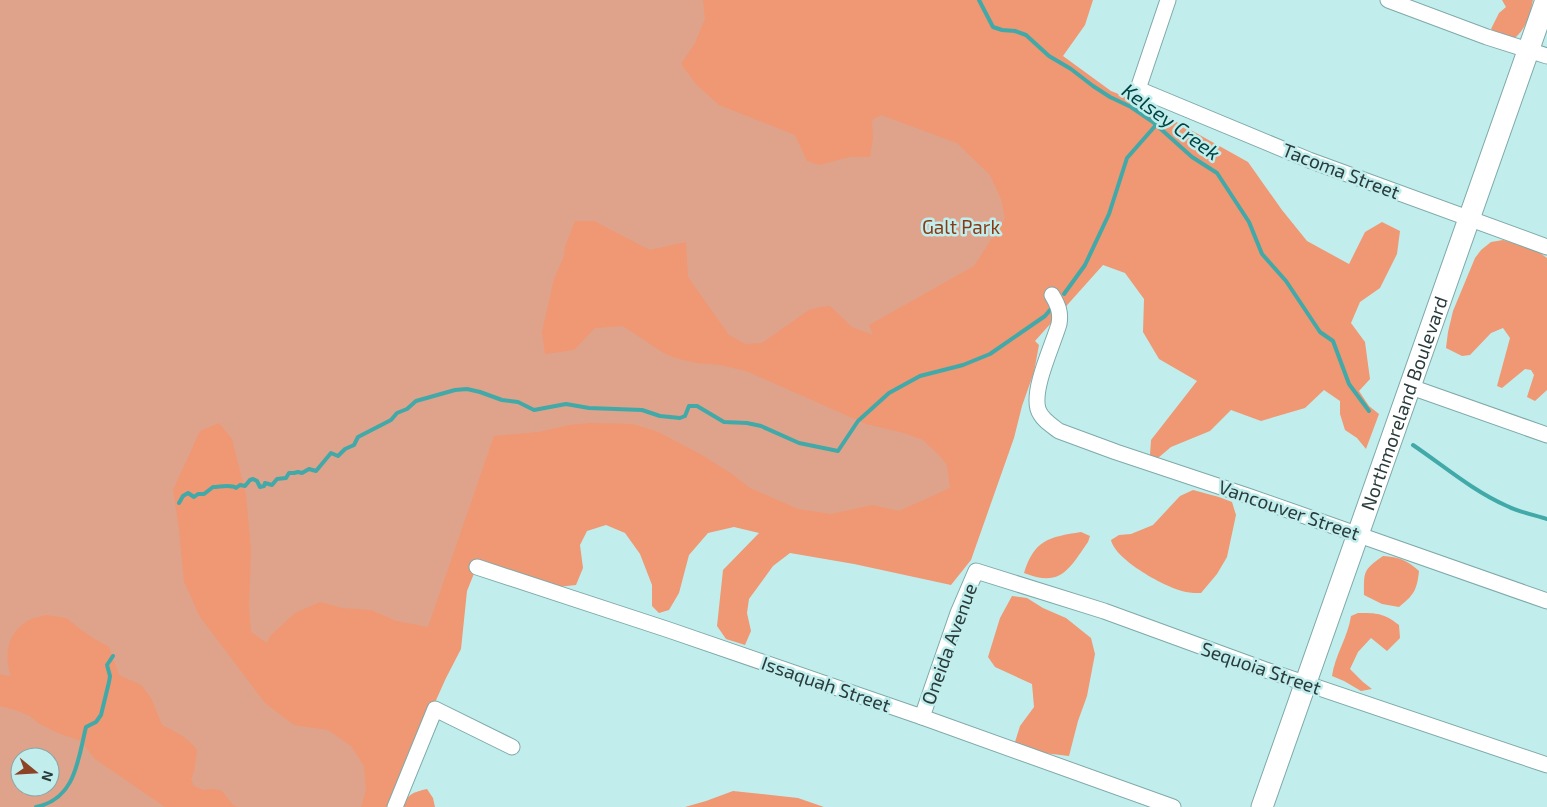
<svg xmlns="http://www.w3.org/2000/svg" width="1547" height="807" font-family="'Exo 2',sans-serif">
	<rect width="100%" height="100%" fill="#c1eeed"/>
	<!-- green -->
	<path fill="#dfa38b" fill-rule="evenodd" d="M 0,0 L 902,0 L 1129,207 L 968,396 L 962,561 L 509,436 L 379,807 L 0,807 ZM 20,757 L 50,757 L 50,787 L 20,787 Z"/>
	<!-- forest -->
	<g fill="#f09773">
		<path d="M 703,0 L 1093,0 L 1085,25 L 1063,56 L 1111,91 L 1146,105 L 1248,162 L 1282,210 L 1307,241 L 1349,264 L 1365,232 L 1382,222 L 1400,231 L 1397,254 L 1380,288 L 1360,302 L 1351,323 L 1365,342 L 1370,379 L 1359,391 L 1369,406 L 1379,414 L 1366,449 L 1357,438 L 1345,430 L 1340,414 L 1340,401 L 1324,390 L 1305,408 L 1261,421 L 1231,410 L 1210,431 L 1171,447 L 1158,458 L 1150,455 L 1151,440 L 1197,381 L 1159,359 L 1143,332 L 1144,299 L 1125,273 L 1103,265 L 1035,341 L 1039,345 L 1034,372 L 1022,406 L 1014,438 L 971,560 L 951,585 L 854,564 L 790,553 L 773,566 L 749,599 L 747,613 L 751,631 L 745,645 L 726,639 L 717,626 L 723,570 L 759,533 L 734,527 L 708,533 L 689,555 L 679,593 L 669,610 L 659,613 L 652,606 L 652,585 L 640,554 L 625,533 L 606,525 L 587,531 L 580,545 L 583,568 L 576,585 L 557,587 L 479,561 L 467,591 L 461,649 L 446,678 L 405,769 L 391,807 L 361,807 L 366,790 L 364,766 L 351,746 L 328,730 L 294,725 L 265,703 L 200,617 L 184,582 L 179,529 L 173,490 L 200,431 L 219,423 L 232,439 L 246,495 L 251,550 L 249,605 L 251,632 L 267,643 L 270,636 L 295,613 L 320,602 L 342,608 L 371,610 L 396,621 L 428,627 L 494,436 L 539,432 L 568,425 L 590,423 L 632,424 L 656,431 L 702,455 L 732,474 L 750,488 L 798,509 L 831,514 L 872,505 L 899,511 L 950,488 L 947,465 L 938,454 L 923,440 L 904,433 L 866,424 L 746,371 L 720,365 L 696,363 L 675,358 L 662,352 L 623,326 L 595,328 L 574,350 L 545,354 L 542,332 L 554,279 L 564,256 L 565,247 L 575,221 L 594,221 L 650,250 L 686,242 L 688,277 L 729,335 L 745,344 L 762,343 L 809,310 L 820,307 L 830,306 L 852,327 L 873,335 L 869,325 L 974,266 L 1005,218 L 1001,199 L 990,175 L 957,143 L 881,115 L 872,120 L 873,137 L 870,157 L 850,157 L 819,165 L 807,161 L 795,135 L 719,105 L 696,84 L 681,64 L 695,43 L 705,19 Z"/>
		<path d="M 1502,0 L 1533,0 C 1530,16 1526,28 1514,39 L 1499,36 L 1491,29 L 1499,13 L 1506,7 Z"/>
		<path d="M 1503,240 L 1536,250 L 1547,258 L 1547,390 L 1535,401 L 1527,397 L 1534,375 L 1531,370 L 1525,369 L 1502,388 L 1497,386 L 1510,338 L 1503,328 L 1491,333 L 1470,355 L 1462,356 L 1446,348 L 1448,332 L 1453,311 L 1475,258 L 1481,250 L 1491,242 Z"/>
		<path d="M 1193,490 L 1219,497 L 1232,502 L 1236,515 L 1227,557 L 1217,574 L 1201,593 C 1196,593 1191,593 1186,592 C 1166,588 1115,560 1111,540 L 1119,535 L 1131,534 L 1153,525 L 1180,496 Z"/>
		<path d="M 1081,532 L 1090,536 L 1088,542 C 1069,569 1061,588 1024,573 C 1034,540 1049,537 1081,532 Z"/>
		<path d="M 1383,556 C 1399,557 1407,560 1419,571 C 1417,590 1414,595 1399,607 L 1382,604 L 1364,595 C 1364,571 1363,570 1383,556 Z"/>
		<path d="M 1012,596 L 1027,598 L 1043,608 L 1066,618 L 1091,638 L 1095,654 L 1087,696 L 1078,721 L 1069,756 L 1035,752 L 1015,742 L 1020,726 L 1034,707 L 1032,684 L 995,667 L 988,657 L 1000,618 Z"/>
		<path d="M 1358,613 C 1377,613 1384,613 1399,625 L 1400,638 L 1387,651 L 1371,638 L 1358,652 L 1350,669 L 1363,682 L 1372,689 L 1361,691 L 1344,681 L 1332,676 C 1335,655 1348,637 1351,616 Z"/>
		<path d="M 46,615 L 66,618 L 91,637 L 109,647 L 119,675 L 141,685 L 151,698 L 162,725 C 175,732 188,737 197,750 L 194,772 L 191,779 L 194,786 L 203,790 L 214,789 L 222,791 L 233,805 L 238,807 L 165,807 L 95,759 L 81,741 L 58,733 L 38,723 L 30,716 L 18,711 L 0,706 L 0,674 L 3,675 L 11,676 C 4,657 7,633 26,622 C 31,618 40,617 46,615 Z"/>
		<path d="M 427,789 L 433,798 L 435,807 L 402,807 C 407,794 414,792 427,789 Z"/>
		<path d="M 733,791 L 798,798 L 824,807 L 685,807 L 706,801 Z"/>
	</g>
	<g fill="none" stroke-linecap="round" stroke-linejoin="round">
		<!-- stream -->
		<g stroke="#42a9a9" stroke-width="4">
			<path d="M 979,0 L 993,27 L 1002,30 L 1015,31 L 1026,35 L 1049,56 L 1071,69 L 1093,86 L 1110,97 L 1131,107 L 1153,122 L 1192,157 L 1217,173 L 1249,222 L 1262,254 L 1286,281 L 1320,332 L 1333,341 L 1349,384 L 1369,411"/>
			<path d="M 1064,294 L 1085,265 L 1109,214 L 1127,158 L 1156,125"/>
			<path d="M 1413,445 C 1444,466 1473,491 1507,506 C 1519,512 1534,515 1547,519"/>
			<path d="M 179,503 L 183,496 L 188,493 L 194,497 L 198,494 L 204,494 L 213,487 C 220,487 231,484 236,488 L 240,485 L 245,486 L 250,480 L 253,479 L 257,481 L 260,487 L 264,486 L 265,483 L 272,485 L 277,479 L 286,478 L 289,473 L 294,473 L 298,472 L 302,473 L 309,469 L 316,471 L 331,453 L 338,456 L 345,449 L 354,445 L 358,437 L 391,420 L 397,413 L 407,409 L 416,401 L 455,390 L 467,389 L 480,392 L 502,400 L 518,402 L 534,410 L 566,404 L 589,408 L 642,410 L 660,416 L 680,418 L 685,416 L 689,406 L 697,406 L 724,422 L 747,423 L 761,426 L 799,443 L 838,451 L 858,421 L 889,393 L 920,376 L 963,365 L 990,354 L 1045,316 L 1050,310"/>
			<path d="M 36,807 C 76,799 78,759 86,727 L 96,722 L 101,715 L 109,682 L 110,676 L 107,665 L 113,656"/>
		</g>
		<defs>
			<g id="street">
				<path d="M 1168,0 L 1138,89 L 1309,160 L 1547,247"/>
				<path d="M 1388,0 L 1487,37 L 1547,56"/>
				<path d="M 1052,295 C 1058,305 1061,312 1059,324 C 1053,345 1032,388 1038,409 C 1041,419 1051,425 1059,431 L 1116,452 L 1248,496 L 1547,601"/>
				<path d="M 1411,387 L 1547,435"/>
				<path d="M 477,567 L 669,630 L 922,717 L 1173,807"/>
				<path d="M 922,717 L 958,613 L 976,571 L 1104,611 L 1263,669 L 1547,765"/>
				<path d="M 395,807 L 435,709 L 512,747"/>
			</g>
			<g id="secondary">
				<path id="s1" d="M 1262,807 L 1546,0"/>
			</g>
		</defs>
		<!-- street casing -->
		<use href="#street" stroke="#7fa9a9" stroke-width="17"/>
		<!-- secondary casing -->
		<use href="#secondary" stroke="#7fa9a9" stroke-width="23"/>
		<!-- street -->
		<use href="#street" stroke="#fff" stroke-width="15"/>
		<!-- secondary -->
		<use href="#secondary" stroke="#fff" stroke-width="21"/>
	</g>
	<g text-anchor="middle" stroke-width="5" stroke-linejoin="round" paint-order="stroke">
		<!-- street labels -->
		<g font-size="19" fill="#2a3b3b" stroke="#c1eeed">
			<text transform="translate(1341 171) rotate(21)" y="7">Tacoma Street</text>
			<text dy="7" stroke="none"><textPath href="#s1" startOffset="428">Northmoreland Boulevard</textPath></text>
			<text transform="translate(1289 510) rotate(19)" y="7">Vancouver Street</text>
			<text transform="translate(949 644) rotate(-70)" y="7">Oneida Avenue</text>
			<text transform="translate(1261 668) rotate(19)" y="7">Sequoia Street</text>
			<text transform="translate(826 684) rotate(19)" y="7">Issaquah Street</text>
		</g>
		<!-- park labels -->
		<g font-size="19" fill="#893a15" stroke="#c1eeed">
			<text x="961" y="234">Galt Park</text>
		</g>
		<!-- water labels -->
		<g font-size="20" font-style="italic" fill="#004343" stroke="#c1eeed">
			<text transform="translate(1171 122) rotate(36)" y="7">Kelsey Creek</text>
		</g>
	</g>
	<!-- north arrow -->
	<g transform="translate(35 772) rotate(108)"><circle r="24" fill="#c1eeed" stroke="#85a6a6"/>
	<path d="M0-4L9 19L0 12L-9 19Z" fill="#8c4425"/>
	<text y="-8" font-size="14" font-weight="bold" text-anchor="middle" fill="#2a3b3b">N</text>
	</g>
</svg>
